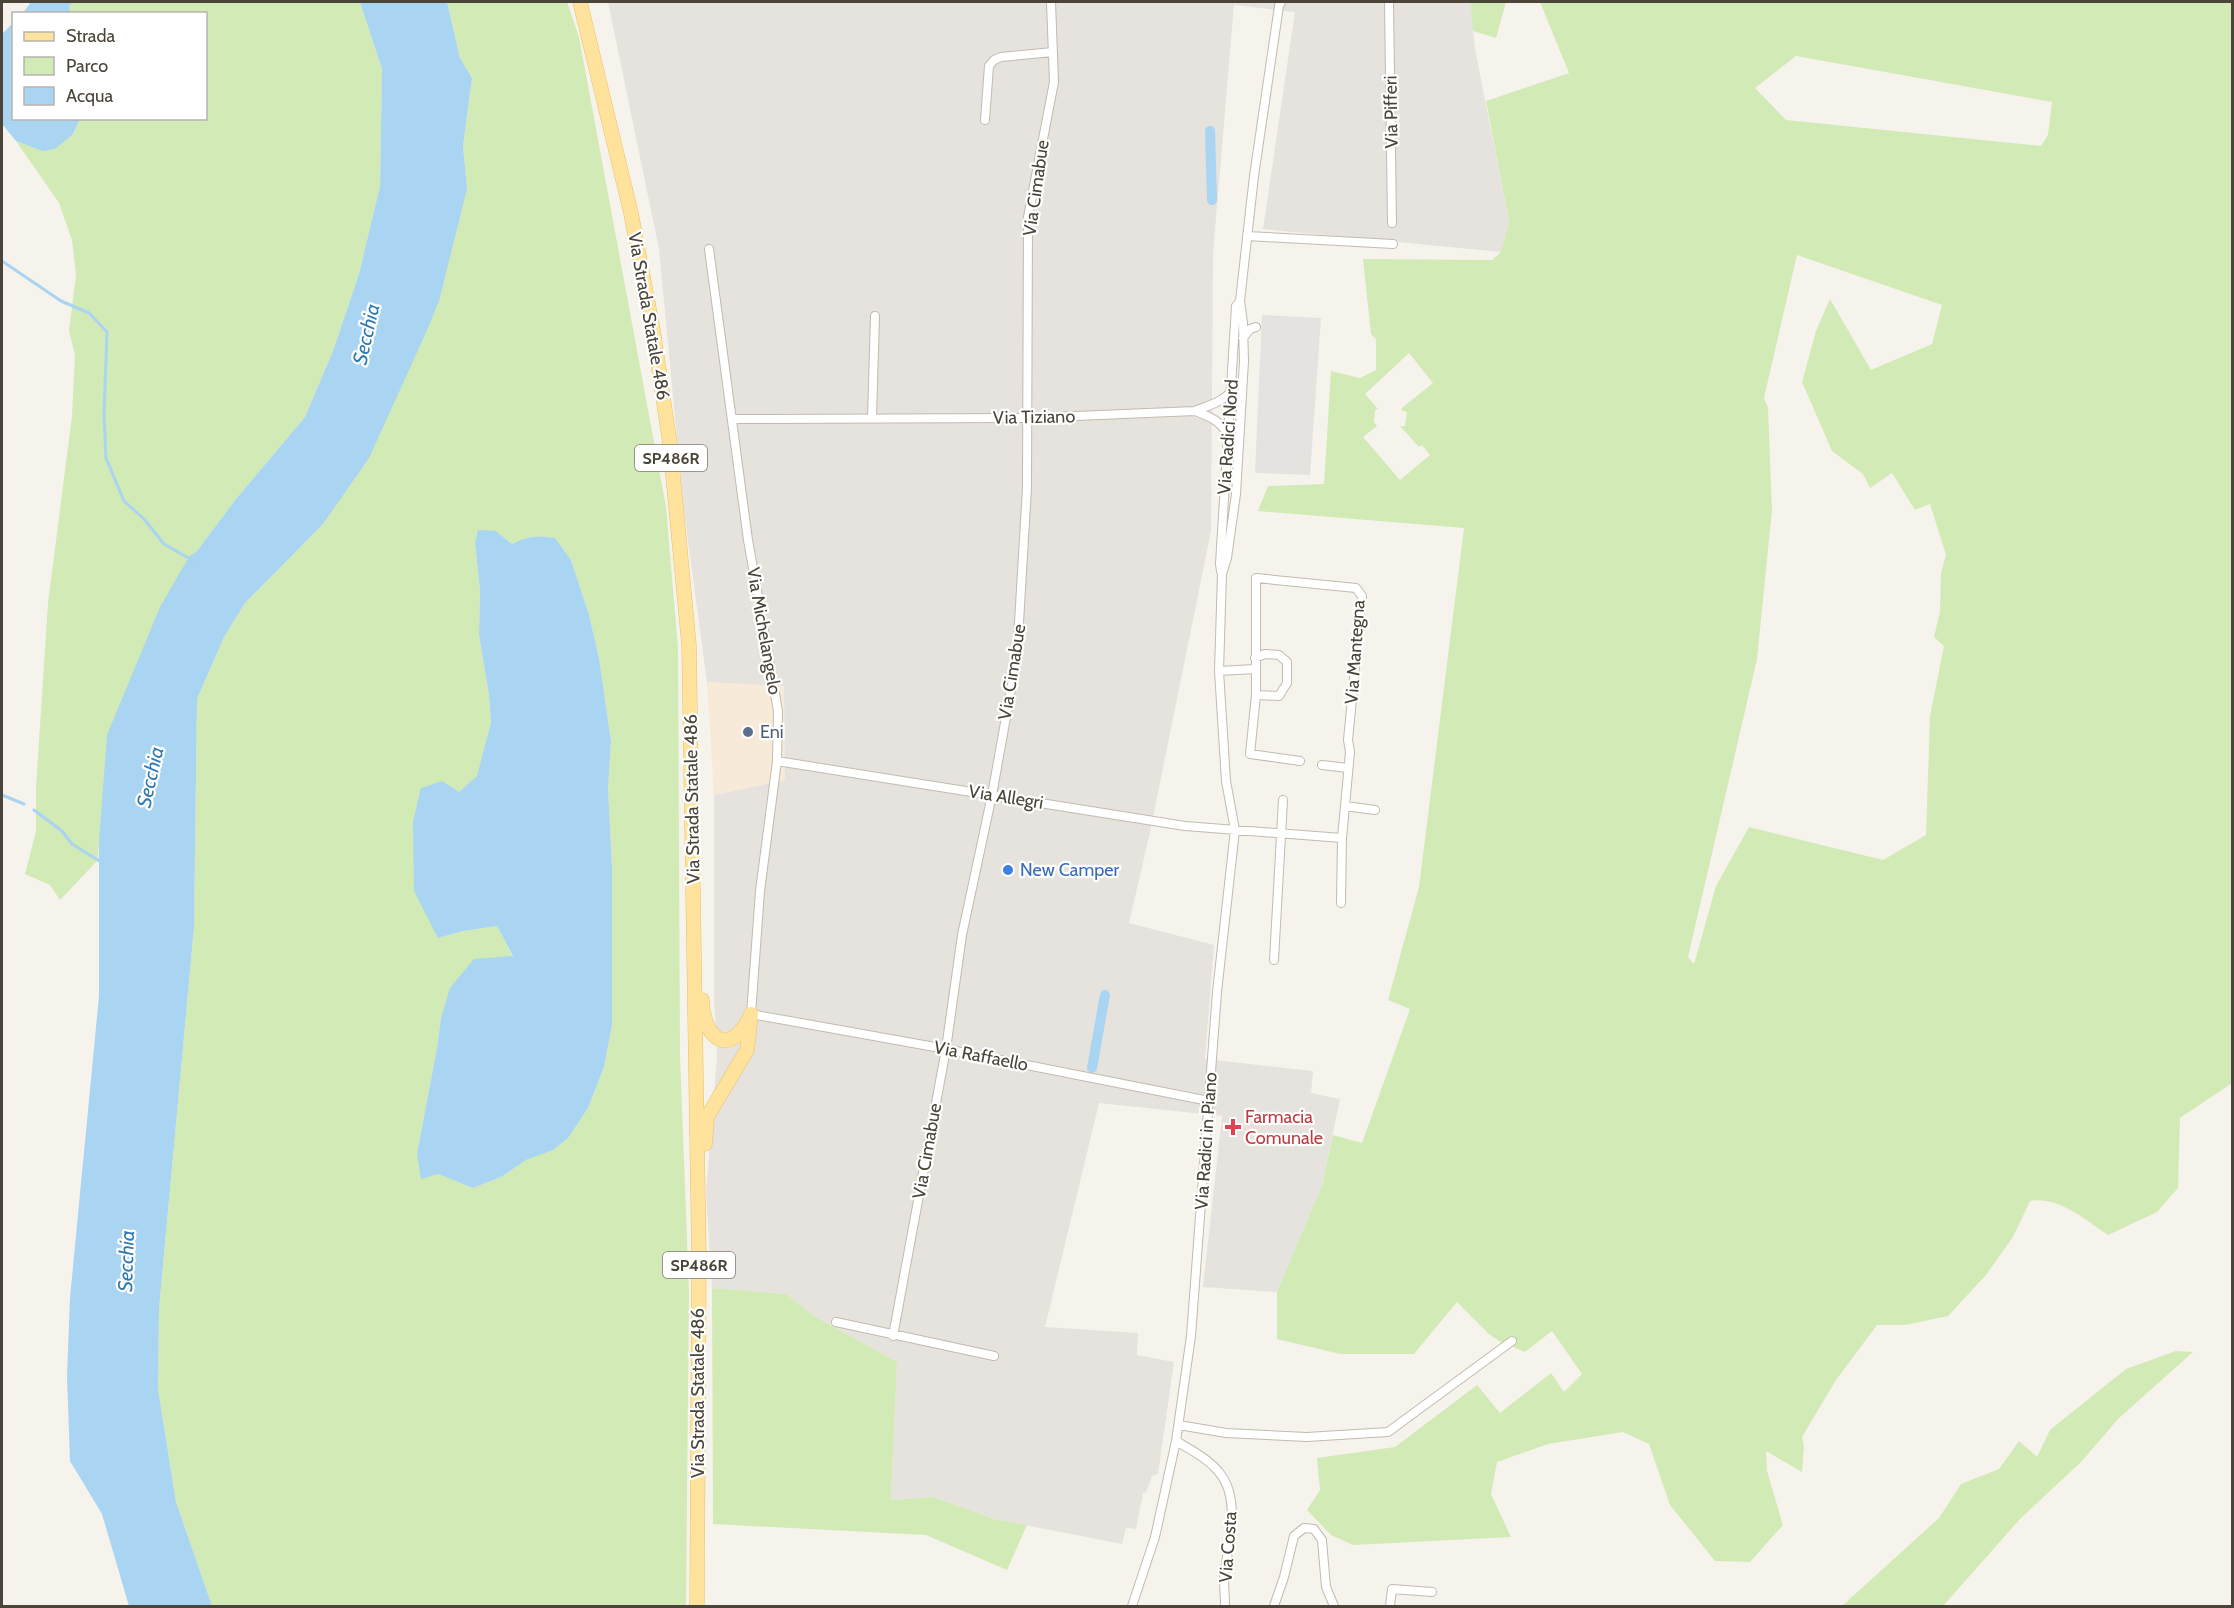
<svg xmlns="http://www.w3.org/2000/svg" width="2234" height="1608" font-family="Cabin,sans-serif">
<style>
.commercial{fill:#f7ead8}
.industrial{fill:#e6e2dd}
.green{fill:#d2eab5;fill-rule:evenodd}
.parking{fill:#e5e3e0}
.water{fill:#a9d4f2}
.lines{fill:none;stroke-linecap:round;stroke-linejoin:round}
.stream{stroke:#a9d4f2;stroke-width:3}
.canal{stroke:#a9d4f2;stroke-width:10}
.minor-casing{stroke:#c2bbae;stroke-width:10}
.primary-casing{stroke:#e6c16a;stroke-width:15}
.minor{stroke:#fff;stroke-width:8}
.primary{stroke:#ffe39c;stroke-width:14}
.service-dot{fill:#5c6f8a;stroke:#fff;stroke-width:2}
.shop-dot{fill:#3f7fe0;stroke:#fff;stroke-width:2}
.health-dot{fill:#e0444e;stroke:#fff;stroke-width:2}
.labels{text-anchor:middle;stroke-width:4.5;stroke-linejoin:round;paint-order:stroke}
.shield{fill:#fff;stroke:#817c74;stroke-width:1.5}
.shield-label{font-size:16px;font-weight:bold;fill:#4b4439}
.street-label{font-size:18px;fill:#4b4439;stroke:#fff}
.service-label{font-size:18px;fill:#4e5e75;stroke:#fff;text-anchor:start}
.shop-label{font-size:18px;fill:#366cbe;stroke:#fff;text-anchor:start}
.health-label{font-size:18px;fill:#be3a42;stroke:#fff;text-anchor:start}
.water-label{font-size:20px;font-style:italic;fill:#2e7ab2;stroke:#fff}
</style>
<rect width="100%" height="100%" fill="#f6f3ec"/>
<path class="commercial" d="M707,682L784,686L785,780L714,795Z"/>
<path class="industrial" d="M608,2H1470L1475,49L1509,222L1501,252L1263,229L1295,12L1234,5L1213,253L1211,531L1150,832L1129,923L1214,945L1205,1059L1313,1071L1311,1093L1340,1099L1322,1185L1277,1292L1203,1287L1222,1116L1099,1103L1045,1327L1138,1333L1137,1355L1174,1362L1158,1474L1152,1476L1146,1492L1143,1493L1136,1529L1126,1528L1122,1544L994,1519L933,1497L891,1500L897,1362L814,1316L786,1294L712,1288L706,1192L717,1056L714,998V795L785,780L784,686L707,682L684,512L659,249Z"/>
<path class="green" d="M73,2H360L382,69L380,186L359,274L333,351L305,417L236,499L197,551L99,841L98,860L60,900L50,885L25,874L36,831V787L48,603L72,416L75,355L69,331L76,275L72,240L59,203L16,141L42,151L73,134L80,119L206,118V14L70,13L69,6Z
M447,2H567L579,37L666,507L678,648L680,1055L689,1292L686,1606H212L176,1502L158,1389L159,1309L194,927L197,699L224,637L245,603L323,524L467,189L463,146L472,78L460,58ZM496,531L512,544C527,536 538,535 555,538L571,560L589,615L599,658L611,741L608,788L612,867V1025L604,1067L588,1108L568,1138L553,1150L526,1160L501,1177L473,1188L438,1174L417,1154L437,1048L441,1018L513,957L497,926L463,931L438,938L459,792L477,777L491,722L489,695L479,635L480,590L475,543Z
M1470,2H1506L1496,38L1473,31Z
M1540,2H2232V1083L2180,1118L2178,1188L2157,1212L2108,1235C2085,1220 2059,1196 2030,1201L2013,1237L1986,1275L1948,1316L1905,1325H1877L1836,1380L1802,1437L1804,1446L1802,1472L1766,1451L1767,1471L1783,1525L1750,1562L1715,1561L1670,1505L1649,1444L1623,1432L1548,1444L1497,1462L1491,1494L1511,1537L1353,1545L1331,1535L1307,1510L1320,1490L1317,1458L1395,1447L1477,1385L1500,1413L1551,1373L1564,1392L1582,1374L1552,1331L1525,1352L1499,1341L1489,1334L1457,1302L1414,1354H1340L1277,1339V1292L1322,1185L1333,1135L1362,1143L1410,1009L1388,1000L1419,887L1464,528L1258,511L1268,486L1324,484L1331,371L1360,378L1376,370V339L1371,334L1363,259L1492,260L1501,252L1509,222L1486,101L1569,73ZM1796,56L2052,102L2048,135L2041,146L1786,120L1755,88ZM1797,255L1942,305L1932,344L1871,370L1830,299L1816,331L1802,382L1832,451L1863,474L1870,488L1892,473L1915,510L1930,504L1946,555L1941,573L1940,611L1934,637L1944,646L1930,716L1926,835L1883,860L1749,827L1716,886L1694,964L1688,957L1757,659L1772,510L1768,408L1764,398ZM1409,353L1433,383L1403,407L1401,410L1407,412L1405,426H1400L1419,447L1422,445L1430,455L1400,480L1363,437L1377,426L1374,422L1375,410L1378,409L1365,394Z
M712,1288L786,1294L814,1316L897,1362L891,1500L933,1497L994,1519L1027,1525L1007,1570L926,1535L713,1524Z
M2176,1351L2193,1352L2118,1419L2082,1461L2020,1519L1943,1606H1842L1939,1518L1961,1484L1999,1469L2019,1441L2037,1457L2050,1430L2126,1369Z"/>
<path class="parking" d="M1262,315L1321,318L1310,475L1255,473Z"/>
<path class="water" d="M31,2H73L69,6L70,13H23Z
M360,2H447L460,58L472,78L463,146L467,189L439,301L428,328L369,458L323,524L245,603L224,637L197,699L194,927L159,1309L158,1389L176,1502L212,1606H129L102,1514L70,1461L67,1377L70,1298L99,996V841L107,735L160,607L189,557L197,551L236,499L305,417L333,351L359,274L380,186L382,69Z
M13,23L14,118L80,119L73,134L55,149L42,151L16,141L2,124V34Z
M478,530L496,531L512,544C527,536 538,535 555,538L571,560L589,615L599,658L611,741L608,788L612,867V1025L604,1067L588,1108L568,1138L553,1150L526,1160L501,1177L473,1188L438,1174L421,1179L417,1154L437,1048L441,1018L450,988L474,959L513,956L497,926L463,931L438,938L414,891L413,822L421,788L442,781L459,792L477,776L491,722L489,695L479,635L480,590L475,543Z"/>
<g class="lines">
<path class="stream" d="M2,261L61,301L89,313L107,332L104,415L106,458L124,501L144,519L164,544L192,560
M2,795L24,804
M34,810L62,831L72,844L101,862"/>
<path class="canal" d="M1210,131L1212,200
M1092,1068L1105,995"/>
<g class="minor-casing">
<path id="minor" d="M1389,2L1392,223
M985,120L989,66L994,60L1001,57L1053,52
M1247,236L1393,244
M709,249L748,540L778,711L777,761L760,891L751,1014L946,1049L1209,1101
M1243,338L1250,329L1256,327
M1195,411C1208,416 1222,421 1227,435
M872,418L875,316
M733,419L1028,418L1195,411C1209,405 1220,403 1231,392
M1221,571L1220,564L1236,306L1240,301
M1255,658L1265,654L1279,655L1287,662V683L1279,696L1256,695
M1219,671L1255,669
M777,761L1185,826L1342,838
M1300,761L1250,754L1256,695V578L1356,588L1362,596L1348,740L1350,752L1342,838L1341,903
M1322,765L1348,768
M1345,806L1375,810
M1274,960L1283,800
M836,1322L994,1356
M893,1336L946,1049L962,935L992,795L1017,656L1027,488L1028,217L1054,82L1051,2
M1179,1425L1226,1433L1307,1437L1388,1432L1512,1341
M1176,1441C1191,1450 1207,1458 1218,1471C1243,1499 1227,1545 1224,1579C1224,1588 1225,1597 1225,1606
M1132,1606L1155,1537L1176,1441L1191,1336L1217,992L1235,830L1226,781L1219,671L1222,574L1227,558L1236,494L1244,361L1243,323L1240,301L1254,176L1279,6L1281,2
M1274,1606L1284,1577L1294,1536L1304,1528L1314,1529L1322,1540L1326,1587L1334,1606
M1390,1606L1392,1589L1432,1592"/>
</g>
<g class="primary-casing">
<path id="primary" d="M580,2L631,213L653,330L670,444L689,645L699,1260L697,1606
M702,1000C703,1035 726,1060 749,1019
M705,1144L707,1117L747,1050L751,1014"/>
</g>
<use href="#minor" class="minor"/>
<use href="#primary" class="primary"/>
</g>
<circle class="service-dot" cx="748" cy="732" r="6"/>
<circle class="shop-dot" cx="1008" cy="870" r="6"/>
<path class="health-dot" d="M1230 1118h6v6h6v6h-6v6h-6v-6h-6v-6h6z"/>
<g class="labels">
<g class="shield">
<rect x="635" y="445" width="72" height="26" rx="4.5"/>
<rect x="663" y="1252" width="72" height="26" rx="4.5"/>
</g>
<g class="shield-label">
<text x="671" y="464">SP486R</text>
<text x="699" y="1271">SP486R</text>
</g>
<g class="street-label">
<text transform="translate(1391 112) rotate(-91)" y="6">Via Pifferi</text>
<text transform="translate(1036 188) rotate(-82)" y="6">Via Cimabue</text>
<text transform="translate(649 316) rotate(80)" y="6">Via Strada Statale 486</text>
<text transform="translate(1034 417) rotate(-1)" y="6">Via Tiziano</text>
<text transform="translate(1228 437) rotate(-86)" y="6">Via Radici Nord</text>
<text transform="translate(764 631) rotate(80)" y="6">Via Michelangelo</text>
<text transform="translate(1355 652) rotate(-86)" y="6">Via Mantegna</text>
<text transform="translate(1012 672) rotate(-81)" y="6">Via Cimabue</text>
<text transform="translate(1006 797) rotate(9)" y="6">Via Allegri</text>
<text transform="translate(692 799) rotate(-91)" y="6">Via Strada Statale 486</text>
<text transform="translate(981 1056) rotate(11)" y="6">Via Raffaello</text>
<text transform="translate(1206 1141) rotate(-86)" y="6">Via Radici in Piano</text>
<text transform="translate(927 1151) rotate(-80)" y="6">Via Cimabue</text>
<text transform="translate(698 1393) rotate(-90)" y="6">Via Strada Statale 486</text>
<text transform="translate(1228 1547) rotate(-86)" y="6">Via Costa</text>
</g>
<g class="service-label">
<text x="760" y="738">Eni</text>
</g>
<g class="shop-label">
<text x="1020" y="876">New Camper</text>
</g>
<g class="health-label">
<text x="1245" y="1123">Farmacia<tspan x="1245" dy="21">Comunale</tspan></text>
</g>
<g class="water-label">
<text transform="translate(366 334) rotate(-77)" y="7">Secchia</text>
<text transform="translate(150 777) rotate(-77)" y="7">Secchia</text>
<text transform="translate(126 1261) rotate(-88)" y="7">Secchia</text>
</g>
</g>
<rect width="2234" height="1608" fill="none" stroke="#4b4439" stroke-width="6"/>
<rect x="12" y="12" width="195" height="108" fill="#ffffff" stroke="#b7b4b0" stroke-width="1.5"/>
<rect x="24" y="32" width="30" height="9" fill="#ffe39c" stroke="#b7b4b0" stroke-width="1.5"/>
<text x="66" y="42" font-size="18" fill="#4b4439">Strada</text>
<rect x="24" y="57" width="30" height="18" fill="#d2eab5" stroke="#b7b4b0" stroke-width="1.5"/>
<text x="66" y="72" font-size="18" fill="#4b4439">Parco</text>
<rect x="24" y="87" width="30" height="18" fill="#a9d4f2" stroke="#b7b4b0" stroke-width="1.5"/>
<text x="66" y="102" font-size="18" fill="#4b4439">Acqua</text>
</svg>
